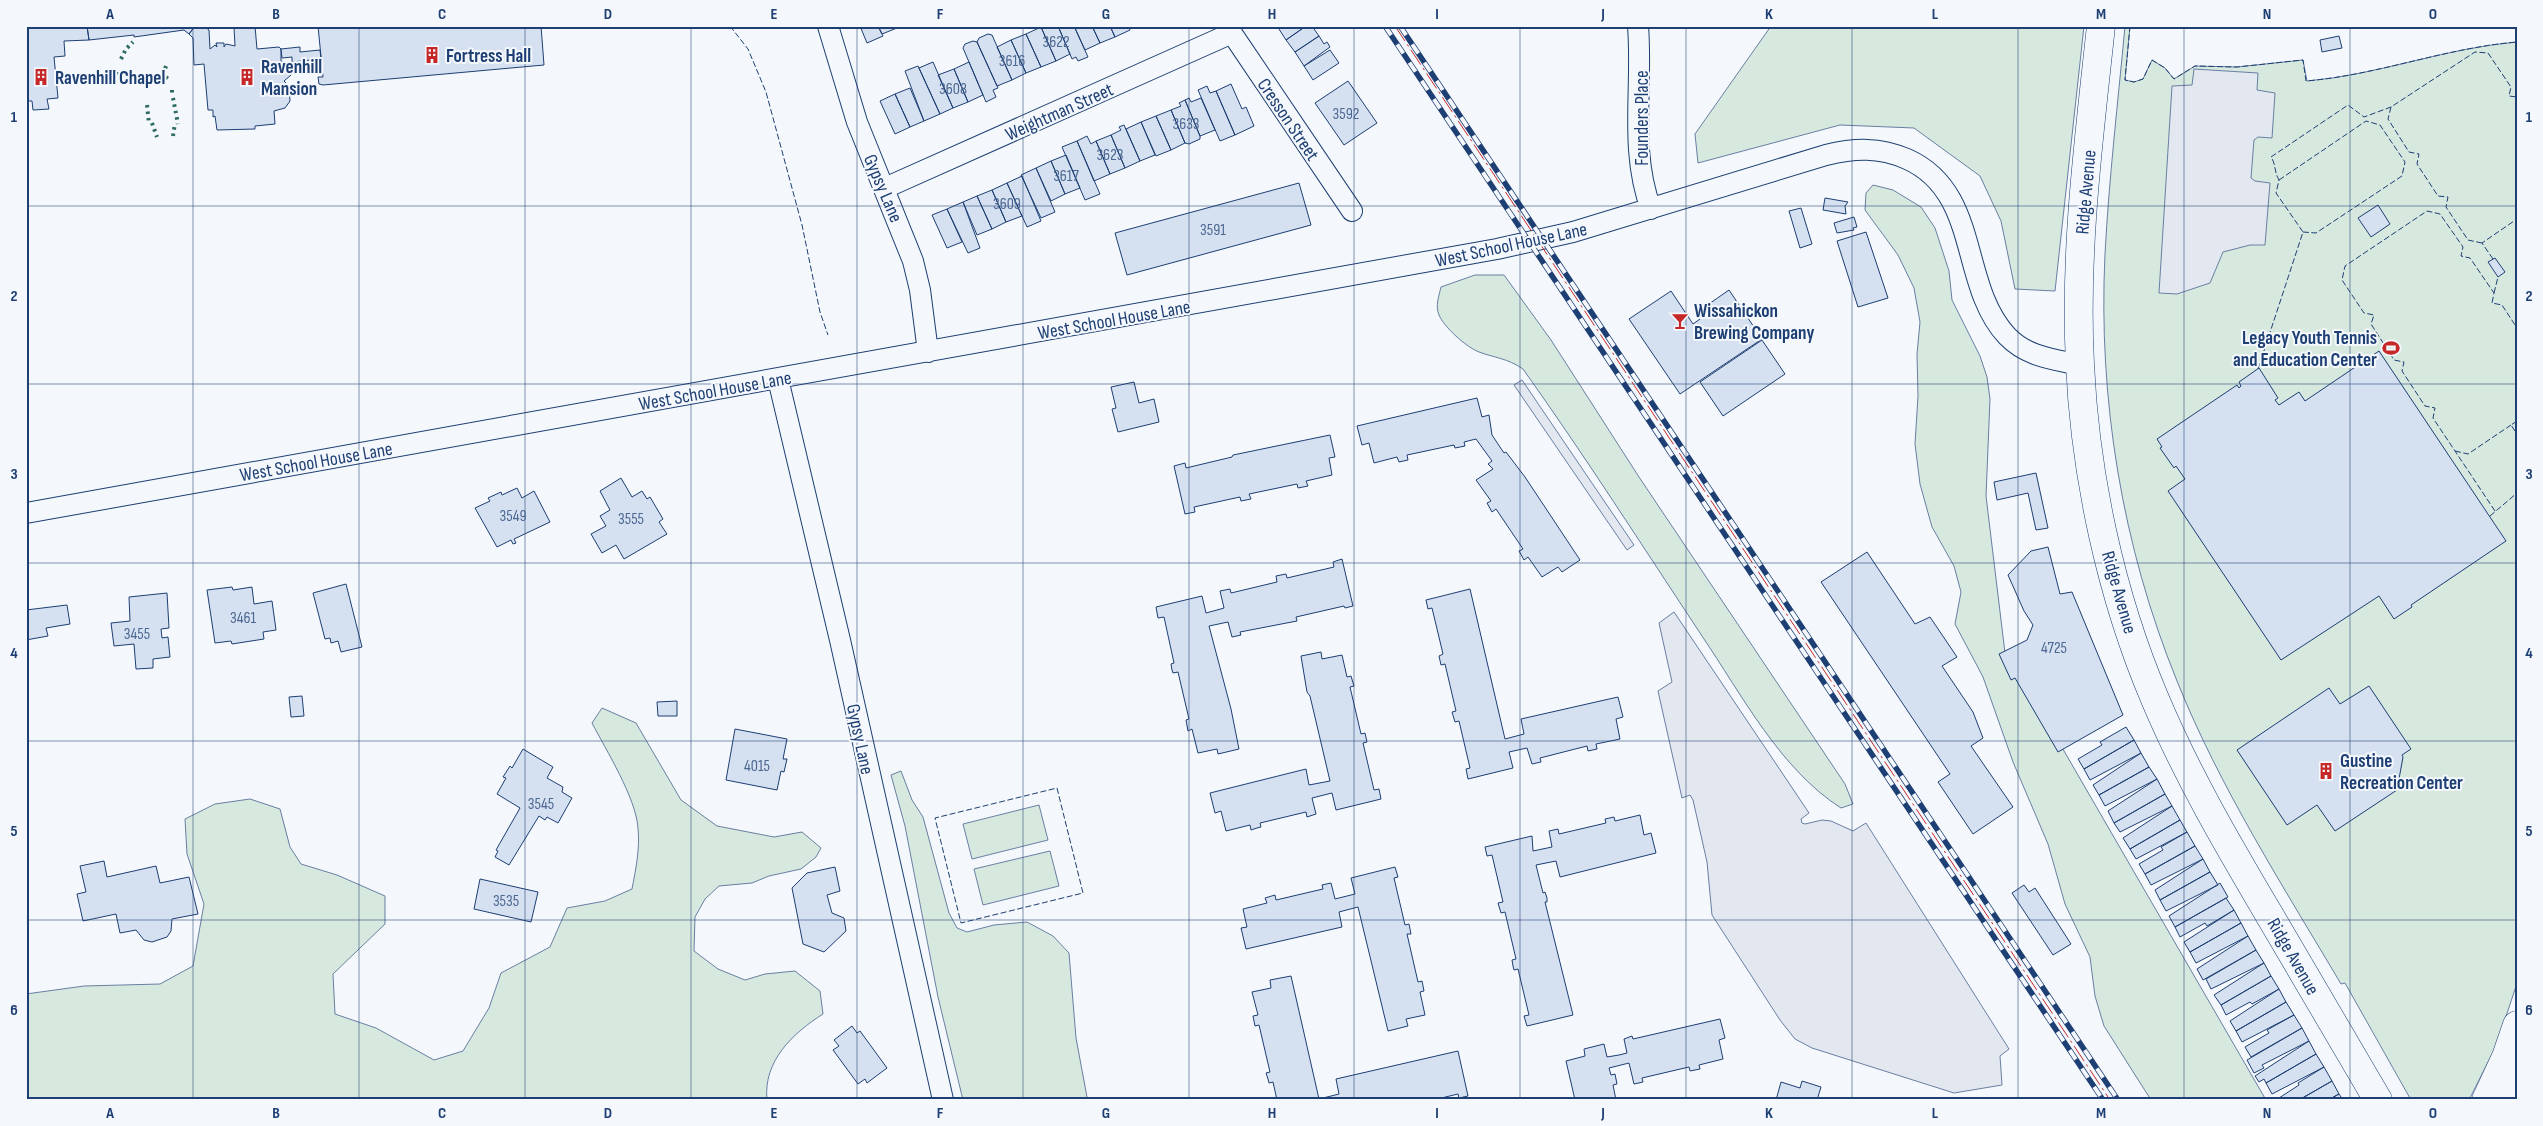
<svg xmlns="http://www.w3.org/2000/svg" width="2543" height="1126" font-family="'Sofia Sans Condensed',sans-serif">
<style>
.green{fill:#d7e8df;stroke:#687fa3}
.parking{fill:#e3e8f0;stroke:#687fa3}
.building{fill:#d5e0f0;stroke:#1d3f73}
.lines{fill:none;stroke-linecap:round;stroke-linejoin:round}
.street-casing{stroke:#1d3f73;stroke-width:22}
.secondary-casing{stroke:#1d3f73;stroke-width:29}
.primary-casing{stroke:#1d3f73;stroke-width:29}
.street{stroke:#f4f7fb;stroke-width:20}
.secondary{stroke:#f4f7fb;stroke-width:28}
.primary{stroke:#f4f7fb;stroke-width:28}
.rail-casing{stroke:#1d3f73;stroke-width:5.5}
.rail{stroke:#f4f7fb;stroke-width:4;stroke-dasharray:11;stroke-linecap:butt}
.hedge{stroke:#2c6c60;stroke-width:4;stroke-dasharray:2.5 4;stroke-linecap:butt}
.fence{stroke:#1d3f73;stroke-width:1;stroke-dasharray:6 2.5;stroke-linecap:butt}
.power{stroke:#c62828;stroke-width:1;stroke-dasharray:18 4 2.5 4;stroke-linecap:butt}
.grid{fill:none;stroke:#1d3f73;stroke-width:1;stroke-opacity:0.55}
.labels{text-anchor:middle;stroke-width:4;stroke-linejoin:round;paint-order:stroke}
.number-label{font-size:16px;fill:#4b6792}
.poi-label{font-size:19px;font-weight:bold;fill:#1d3f73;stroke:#f4f7fb;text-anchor:start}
.street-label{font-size:19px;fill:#1d3f73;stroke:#f4f7fb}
.neatline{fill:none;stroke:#1d3f73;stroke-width:2}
.grid-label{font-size:16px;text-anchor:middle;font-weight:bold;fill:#1d3f73}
</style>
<rect width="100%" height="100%" fill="#f4f7fb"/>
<path class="green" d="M1771,26H2084L2055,291L2015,289L2001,221L1980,176L1914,128L1840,125L1698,163L1695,134Z
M2125,26H2130L2125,80L2134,82L2143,79L2152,60L2165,68L2174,79L2195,66L2237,67L2303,60L2307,81C2378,75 2445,48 2517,42V983L2497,1044L2469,1100H2411L2345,983L2341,984C2283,886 2220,788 2177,681C2122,546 2098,399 2105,254C2109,178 2118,102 2125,26Z
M1873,185L1893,190L1921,207L1935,228L1949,271L1952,300L1980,356L1987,377L1990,399L1986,496L2005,653L2060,744L2266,1100H2151L2104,1026L2095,996L2090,957L2065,904L2048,844L2013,762L1983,677L1955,624L1961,592L1954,566L1932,527L1920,484L1915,444L1918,396L1917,354L1920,322L1914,288L1898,255L1865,210L1866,193Z
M1475,275H1504L1551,340L1639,477L1845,784L1853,804L1841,808C1780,769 1742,695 1702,636C1643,547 1585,456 1523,369C1507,358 1495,358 1479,352C1466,347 1444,327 1439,315C1435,306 1439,296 1441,287Z
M602,708L636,723L681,800L717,826L774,837L802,832L821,848L816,857L801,869L769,876L752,883L719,886L705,899L695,917L694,951L718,969L745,980L765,974L795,971L820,991L823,1014C793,1033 763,1061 767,1100H26V994L84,986L160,984L193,966L204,904L187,854L185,819L215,804L250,799L280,809L290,847L301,864L337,875L385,896V924L333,974L335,1014L376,1028L434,1060L463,1051L489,1008L501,973L550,947L567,908L605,901L632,889C636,868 640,849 638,828C636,798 606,750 592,723Z
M901,771L912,800L923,817L949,913L957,928L967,932L994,925L1027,922L1053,936L1069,953L1076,1038L1087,1097L1090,1100H963L938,997L905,826L891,775Z
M1039,805L1048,840L972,859L963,824Z
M1050,851L1059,886L983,905L974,869Z"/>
<path class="parking" d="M2194,69L2258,73L2257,90L2275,93L2272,138L2258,137L2254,140L2251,178L2255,181L2270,183L2265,245H2250L2223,252L2210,283L2177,294L2159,293L2172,86L2192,85Z
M1522,380L1634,545L1627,550L1514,385Z
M1674,612L1809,813L1801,819L1802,823L1805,824L1822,820L1831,821L1853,831L1866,823L2009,1049L2000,1056L2002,1085L1954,1093L1812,1048L1795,1039L1780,1020L1712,915L1707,862L1693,800L1690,795L1682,798L1658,691L1672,682L1659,623Z"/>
<path class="building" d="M26,26H87L89,40L64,41L65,56L54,57L58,98L47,99L49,109L33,110L32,101H26Z
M87,26H195L189,34L184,30L134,37V35L89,40Z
M195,26H204L209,30L210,49L215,45L217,47L216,43H224V47L226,44L235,46L234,27L255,26L257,49L279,47L281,49V61L288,64L290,69L291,75L284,81L289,86L290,101L285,108L274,111L275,124L255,126V129L217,130L215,116L213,117V110H208L204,64L194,65L193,38L189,34Z
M318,26H541L544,65L323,85L319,84L318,77H323Z
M860,26H878L883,36L867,43Z
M878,26H896L897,28L882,34Z
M1058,26L1070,54L1056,61L1041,27Z
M1058,26H1074L1088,57L1078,61L1076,57L1072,59Z
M1074,26H1092L1100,43L1085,50Z
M1092,26H1110L1115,37L1100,43Z
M1110,26H1129L1130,30L1115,37Z
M1277,26H1306L1286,40Z
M1306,26H1312L1319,36L1295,52L1286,40Z
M1041,27L1056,61L1041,67L1026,34Z
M988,34L992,35L1012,80L997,86L977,42L979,38Z
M1026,34L1041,67L1026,73L1011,40Z
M1319,36L1324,44L1327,42L1330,47L1304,66L1295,52Z
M2339,36L2342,48L2322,52L2320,40Z
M1011,40L1026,73L1012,80L997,47Z
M973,41L977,42L998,88L993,90L996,97L986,102L963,48L965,44Z
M300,47V52L320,50L321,59L292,62V57L282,58L281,49Z
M1330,50L1339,63L1313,80L1304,66Z
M933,62L953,108L940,114L919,68Z
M969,62L983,95L968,102L954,69Z
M918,66L940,114L924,121L905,71Z
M954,69L968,102L953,108L938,75Z
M1348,81L1377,123L1344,145L1315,103Z
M1231,84L1242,109L1246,107L1254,126L1235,135L1216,91Z
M1207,86L1210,93L1216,91L1235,135L1220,141L1198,90Z
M910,88L924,121L910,127L895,94Z
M895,94L910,127L895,134L880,101Z
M1189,98L1191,102L1201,98L1215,130L1200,136L1185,100Z
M1185,100L1200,136V139L1189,144L1185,143L1171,110L1181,106L1179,103Z
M1171,110L1185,143L1171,150L1156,116Z
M1156,116L1171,150L1156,156L1141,122Z
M1141,122L1155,155L1140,161L1126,129Z
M1124,125L1140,161L1125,168L1111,135L1121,130L1119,127Z
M1111,135L1125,168L1110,174L1096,141Z
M1087,136L1091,144L1096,141L1110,174L1094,181L1077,141Z
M1077,141L1100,194L1085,200L1062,147Z
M1066,155L1080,188L1065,194L1051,161Z
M1051,161L1065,194L1051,201L1036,168Z
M1036,168L1055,212L1041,218L1021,175Z
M1022,176L1041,221L1027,227L1007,183Z
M1007,183L1022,216L1006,222L992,190Z
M1299,183L1311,225L1127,275L1115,233Z
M992,190L1006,222L992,229L977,196Z
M977,196L992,229L977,235L963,202Z
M1825,198L1848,202L1845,206L1846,214L1823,210Z
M963,202L980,248L968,253L947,209Z
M2378,205L2390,224L2371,237L2358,218Z
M1801,208L1812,244L1800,248L1789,211Z
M947,209L962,242L947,248L932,215Z
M1854,217L1857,227L1853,228L1854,230L1837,233L1834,223Z
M1866,232L1888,298L1858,307L1837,241Z
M2495,258L2505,272L2498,277L2488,262Z
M1729,290L1762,339L1680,394L1629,319L1671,291L1693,324L1700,319L1696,313Z
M1762,340L1785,374L1723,416L1700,382Z
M2379,351L2506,541L2411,605L2412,607L2394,619L2379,596L2281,660L2168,491L2185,479L2176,466L2174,468L2160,448L2162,447L2157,439L2237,385L2239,388L2241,386L2239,382L2259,368L2278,398L2275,400L2279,405L2299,392L2305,401Z
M1134,382L1139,403L1154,399L1159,422L1118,432L1112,409L1116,408L1111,387Z
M1477,398L1482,417L1489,415L1492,435L1504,453L1506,452L1525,477L1580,560L1562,572L1558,567L1542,577L1528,557L1524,560L1519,551L1523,549L1496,509L1492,512L1487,503L1491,501L1476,480L1493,469L1488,464L1492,461L1476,439L1464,442L1465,446L1455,448L1454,445L1407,455L1408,460L1399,462L1397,457L1374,463L1369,443L1362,445L1357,426Z
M1330,435L1335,457L1329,458L1332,475L1306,481L1308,486L1298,488L1297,484L1249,494L1251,499L1241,501L1240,497L1194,507L1195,512L1185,514L1174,466L1185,463L1186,468L1232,457L1233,455Z
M2036,473L2048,528L2036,530L2028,493L1997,500L1994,482Z
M621,478L632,497L642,491L647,499L650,497L663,519L659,522L667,534L624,559L616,545L602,553L591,534L606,526L600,516L610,510L600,491Z
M517,488L522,498L534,491L550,522L514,539L516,543L513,544L511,540L497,547L475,508L490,501L488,498L501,492L502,495Z
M2048,547L2060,594L2072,592L2123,715L2058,752L2015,678L2011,680L1999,654L2027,640L2033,625L2024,611L2008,575L2031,551Z
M1867,552L1915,624L1930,617L1957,657L1942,666L1973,712L1983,738L1971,746L2013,807L1973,834L1938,782L1950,774L1821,582Z
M1342,559L1353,606L1345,608L1344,606L1296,617L1297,621L1240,632L1241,635L1232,637L1228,622L1209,626L1231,709L1239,749L1218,754L1217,749L1198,753L1192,729L1188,731L1186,720L1189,719L1178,672L1173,673L1172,670L1171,664L1174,663L1164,617L1158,618L1156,607L1202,596L1206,613L1217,610L1224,608L1220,591L1230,589L1231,593L1277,582L1276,576L1286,574L1287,578L1334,567L1333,562Z
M346,584L362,647L341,652L338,641L331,643L330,638L325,639L313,593Z
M232,587L233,590L252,587L254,604L272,601L276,630L263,632L264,639L232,644L231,641L215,643L207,590Z
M1470,589L1505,739L1524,734L1521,719L1618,697L1623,717L1616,719L1620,739L1596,744L1597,749L1588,751L1587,746L1540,758L1541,762L1532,764L1527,748L1509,752L1513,768L1468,779L1466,769L1470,768L1459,721L1455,722L1452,712L1456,711L1445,664L1441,665L1439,656L1443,654L1432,608L1428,609L1426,600Z
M167,593L169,628L161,629L162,638L168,637L170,657L153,659V668L136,669L134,644L114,646L111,623L130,621L129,597Z
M67,605L70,624L46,628L48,636L26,640V610Z
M1321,652L1322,659L1342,655L1347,677L1351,676L1354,686L1350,687L1361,734L1365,733L1367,742L1363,743L1374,790L1379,789L1381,799L1336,810L1332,793L1312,798L1316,814L1307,817L1306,812L1260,823L1261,827L1257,828L1251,830L1250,825L1226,831L1221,811L1215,813L1210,793L1306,769L1309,785L1330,781L1310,696L1307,692L1301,656Z
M2369,686L2411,749L2402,755L2403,757L2397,790L2335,831L2317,805L2287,825L2237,750L2329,688L2340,704Z
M302,696L304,716L291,717L289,697Z
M677,701V716H658L657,702Z
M2126,727L2134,740L2084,769L2078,759L2102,745L2100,742Z
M735,729L787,739L783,759H787L784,772L781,771L777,790L726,780Z
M2134,740L2141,753L2090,780L2084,769Z
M523,749L553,767L547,778L563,787L562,792L572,798L558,823L547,817L545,820L539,816L509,865L495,857L498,851L496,850L520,808L497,794L506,778L503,777L510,766L512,768Z
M2141,753L2149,767L2099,795L2093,785Z
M2149,767L2157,779L2105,806L2099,795Z
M2157,779L2165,794L2114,823L2108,811Z
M2165,794L2172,806L2120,832L2114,823Z
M2172,806L2180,820L2130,849L2123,838Z
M1640,815L1644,835L1651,833L1656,853L1560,877L1556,861L1536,865L1543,893L1545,892L1547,898V902H1545L1573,1015L1527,1026L1524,1016L1529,1015L1518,969L1514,970L1513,966L1512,960L1516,959L1505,912L1501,913L1498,903L1503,902L1492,855L1487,856L1485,847L1532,836L1533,851L1552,847L1549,831L1558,829L1559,834L1606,823L1605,819L1614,817L1615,821Z
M2180,820L2187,832L2136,859L2130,849Z
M2187,832L2195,846L2145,874L2139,864L2163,850L2161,847Z
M2195,846L2203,859L2151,885L2145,874Z
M2203,859L2210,872L2160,900L2155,890Z
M104,861L107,877L156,866L160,883L189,877L198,914L172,919L171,931L167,937L152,942L144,940L136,930L120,933L116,914L83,921L77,894L86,892L80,866Z
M835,867L840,891L827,895L832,913L844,918L846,931L824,952L803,944L792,888L807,873Z
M1395,867L1398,877L1394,878L1405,925L1409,924L1411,934H1407L1418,982L1422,981L1424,991L1420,992L1425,1015L1406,1019L1408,1026L1388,1031L1358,907L1339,912L1342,927L1246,949L1241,928L1247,927L1243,909L1267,903L1265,898L1275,895L1276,900L1323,889L1322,885L1331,883L1335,899L1355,894L1351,878Z
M2210,872L2218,885L2166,911L2160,900Z
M480,879L538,892L531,922L474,909Z
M2220,883L2228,897L2175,927L2169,916Z
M2024,885L2029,892L2035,888L2071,944L2053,955L2012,893Z
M2226,898L2234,910L2207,926L2205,923L2180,937L2175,927Z
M2234,910L2241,923L2190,952L2184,942Z
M2241,923L2248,936L2196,963L2190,952Z
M2248,936L2256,950L2203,980L2197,969Z
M2256,950L2264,963L2211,989L2206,979Z
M2264,963L2271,976L2221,1005L2214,995Z
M1291,976L1319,1099L1339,1094L1336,1079L1458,1051L1468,1096L1459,1098L1458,1094L1433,1100H1277L1273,1082L1269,1083L1268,1079L1266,1073L1270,1072L1259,1025L1255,1026L1253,1016L1258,1015L1252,992L1271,988L1270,980Z
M2271,976L2279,989L2252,1004L2250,1002L2226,1015L2221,1005Z
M2279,989L2286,1002L2236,1031L2230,1021Z
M2286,1002L2294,1015L2242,1042L2236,1031Z
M2294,1015L2302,1028L2251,1057L2245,1047L2269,1033L2267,1030Z
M1720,1019L1725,1038L1719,1040L1723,1059L1699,1065L1700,1069L1690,1071L1689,1067L1642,1078L1643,1082L1634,1084L1629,1063L1609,1068L1611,1075L1615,1074L1617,1084L1613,1085L1616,1100H1575L1566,1061L1585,1056L1584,1049L1604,1044L1607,1057L1619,1055L1627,1053L1624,1039L1632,1036L1633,1039Z
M852,1026L857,1033L860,1031L887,1068L867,1083L865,1079L858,1084L833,1050L839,1046L834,1040Z
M2302,1028L2309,1041L2262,1065L2264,1068L2254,1073L2247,1060Z
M2309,1041L2316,1054L2266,1083L2264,1079L2259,1082L2255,1076Z
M2316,1054L2324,1067L2272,1094L2266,1083Z
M2324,1067L2332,1081L2299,1100H2276L2299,1085L2298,1083Z
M1802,1081L1821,1087L1817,1100H1776L1781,1082L1800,1088Z
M2332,1081L2339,1094L2328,1100H2299Z
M2339,1094L2343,1100H2328Z"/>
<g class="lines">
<g class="street-casing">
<path id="street" d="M828,26L857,122L913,261L920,290L928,352
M1227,26L1352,211
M1638,26C1643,88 1629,150 1651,209
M885,188L1232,33
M778,379L840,640L943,1100
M26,513L1497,249L1573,232L1826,155C1855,148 1879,147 1907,159C1981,192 1959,285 2007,336C2027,357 2053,359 2080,365"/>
</g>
<g class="secondary-casing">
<path id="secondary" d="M2101,26C2089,138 2074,251 2080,364C2085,475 2111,596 2155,699C2187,775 2228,845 2270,916C2306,978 2342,1039 2378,1100"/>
</g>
<g class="primary-casing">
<path id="primary" d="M2486,1100L2506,1057L2517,1025
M2507,1100L2517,1085"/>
</g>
<use href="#street" class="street"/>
<use href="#secondary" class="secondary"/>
<use href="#primary" class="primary"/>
<g class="rail-casing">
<path id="rail" d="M1385,26L2103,1100
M1400,26L2118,1100"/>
</g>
<use href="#rail" class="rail"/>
<path class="hedge" d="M121,59L126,49L133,42
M166,66L163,75L171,81
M117,72V78
M172,90V93
M173,98L178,124
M147,105L149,124
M152,123L157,137
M173,136L175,123"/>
<path class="fence" d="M730,26L748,49L766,92L802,225L820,312L828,335
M2130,26L2125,80L2134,82L2143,79L2152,60L2165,68L2174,79L2195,66L2237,67L2303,60L2306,81C2378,75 2445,48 2517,42
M2391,107L2388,119L2409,152L2419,154L2417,164L2438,196L2448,197L2446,207L2468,240L2482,243
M2279,180L2366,121L2380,125L2405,162L2402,176L2316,233L2303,232
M2493,259L2482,243L2517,219
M2494,293L2498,277
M2258,369L2303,232L2276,193L2279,180C2274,172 2276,164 2271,157L2348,105L2364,117L2391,107L2475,52L2488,53L2511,87L2509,96L2517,97
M2517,421L2511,425L2517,434
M2455,451L2468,454L2511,425
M2495,511L2433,418L2435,408L2425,406L2402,371L2404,362L2394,360L2371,324L2374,315L2364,313L2342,280L2345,266L2427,211L2440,214L2463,247L2461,256L2470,258L2494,293L2492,303L2502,305L2517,328
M2490,516L2517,493
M1057,788L1083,893L961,923L935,818Z"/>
<path class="power" d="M1395,26L2110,1100"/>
</g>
<path class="grid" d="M193,26V1100M359,26V1100M525,26V1100M691,26V1100M857,26V1100M1023,26V1100M1189,26V1100M1354,26V1100M1520,26V1100M1686,26V1100M1852,26V1100M2018,26V1100M2184,26V1100M2350,26V1100M26,206H2517M26,384H2517M26,563H2517M26,741H2517M26,920H2517"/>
<defs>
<g id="building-bare" transform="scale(1.35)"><path d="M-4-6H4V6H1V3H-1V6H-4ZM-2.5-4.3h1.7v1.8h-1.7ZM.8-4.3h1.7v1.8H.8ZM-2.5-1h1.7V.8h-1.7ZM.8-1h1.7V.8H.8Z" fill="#c62828" stroke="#f4f7fb" stroke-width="2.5" paint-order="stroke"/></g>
<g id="bar-bare" transform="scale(1.35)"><path d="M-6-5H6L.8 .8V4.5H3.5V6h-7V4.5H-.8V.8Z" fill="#c62828" stroke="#f4f7fb" stroke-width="2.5" paint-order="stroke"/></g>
<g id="stadium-bare" transform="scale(1.35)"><path d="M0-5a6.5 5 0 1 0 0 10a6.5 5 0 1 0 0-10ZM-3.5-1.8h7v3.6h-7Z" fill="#c62828" stroke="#f4f7fb" stroke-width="2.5" paint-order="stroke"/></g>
</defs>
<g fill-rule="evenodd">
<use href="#building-bare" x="432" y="55"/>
<use href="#building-bare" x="41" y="77"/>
<use href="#building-bare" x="247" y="77"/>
<use href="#bar-bare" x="1680" y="321"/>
<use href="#stadium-bare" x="2391" y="348"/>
<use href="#building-bare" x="2326" y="771"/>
</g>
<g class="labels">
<g class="number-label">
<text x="1056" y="47">3622</text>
<text x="1012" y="66">3616</text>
<text x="953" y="94">3608</text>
<text x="1346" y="119">3592</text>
<text x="1186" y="129">3633</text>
<text x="1110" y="160">3623</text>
<text x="1066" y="181">3617</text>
<text x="1007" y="209">3609</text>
<text x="1213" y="235">3591</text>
<text x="513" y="521">3549</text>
<text x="631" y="524">3555</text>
<text x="243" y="623">3461</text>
<text x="137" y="639">3455</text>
<text x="2054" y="653">4725</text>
<text x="757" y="771">4015</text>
<text x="541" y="809">3545</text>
<text x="506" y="906">3535</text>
</g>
<g class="poi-label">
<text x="446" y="62">Fortress Hall</text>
<text x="261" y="73">Ravenhill<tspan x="261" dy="22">Mansion</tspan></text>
<text x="55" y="84">Ravenhill Chapel</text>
<text x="1694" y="317">Wissahickon<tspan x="1694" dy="22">Brewing Company</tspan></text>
<text x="2377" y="344" text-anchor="end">Legacy Youth Tennis<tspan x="2377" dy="22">and Education Center</tspan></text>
<text x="2340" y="767">Gustine<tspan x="2340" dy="22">Recreation Center</tspan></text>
</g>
<g class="street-label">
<text transform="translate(1059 111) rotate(-24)" y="7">Weightman Street</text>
<text transform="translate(1641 118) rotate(-90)" y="7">Founders Place</text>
<text transform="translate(1289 119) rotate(56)" y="7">Cresson Street</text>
<text transform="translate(884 188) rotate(67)" y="7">Gypsy Lane</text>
<text transform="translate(2085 192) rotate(-85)" y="7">Ridge Avenue</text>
<text transform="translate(1511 244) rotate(-12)" y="7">West School House Lane</text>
<text transform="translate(1114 319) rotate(-10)" y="7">West School House Lane</text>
<text transform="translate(715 390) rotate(-10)" y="7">West School House Lane</text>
<text transform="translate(316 461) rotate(-10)" y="7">West School House Lane</text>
<text transform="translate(2120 592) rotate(74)" y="7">Ridge Avenue</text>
<text transform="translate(861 739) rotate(78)" y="7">Gypsy Lane</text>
<text transform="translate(2294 956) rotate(60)" y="7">Ridge Avenue</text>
</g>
</g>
<rect width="2543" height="1126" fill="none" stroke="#f4f7fb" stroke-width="55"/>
<rect x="28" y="28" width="2488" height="1070" class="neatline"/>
<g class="grid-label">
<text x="110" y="19">A</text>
<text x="276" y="19">B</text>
<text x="442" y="19">C</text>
<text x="608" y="19">D</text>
<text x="774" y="19">E</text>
<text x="940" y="19">F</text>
<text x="1106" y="19">G</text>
<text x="1272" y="19">H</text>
<text x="1437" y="19">I</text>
<text x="1603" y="19">J</text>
<text x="1769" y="19">K</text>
<text x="1935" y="19">L</text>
<text x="2101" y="19">M</text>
<text x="2267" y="19">N</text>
<text x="2433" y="19">O</text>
<text x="14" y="122">1</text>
<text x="2529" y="122">1</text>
<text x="14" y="301">2</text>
<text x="2529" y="301">2</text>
<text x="14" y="479">3</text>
<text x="2529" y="479">3</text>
<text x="14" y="658">4</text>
<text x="2529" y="658">4</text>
<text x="14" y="836">5</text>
<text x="2529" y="836">5</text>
<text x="14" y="1015">6</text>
<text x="2529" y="1015">6</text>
<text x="110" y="1118">A</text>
<text x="276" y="1118">B</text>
<text x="442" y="1118">C</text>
<text x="608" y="1118">D</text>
<text x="774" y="1118">E</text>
<text x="940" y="1118">F</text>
<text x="1106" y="1118">G</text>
<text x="1272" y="1118">H</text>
<text x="1437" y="1118">I</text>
<text x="1603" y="1118">J</text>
<text x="1769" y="1118">K</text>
<text x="1935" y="1118">L</text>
<text x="2101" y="1118">M</text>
<text x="2267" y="1118">N</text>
<text x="2433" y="1118">O</text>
</g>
</svg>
